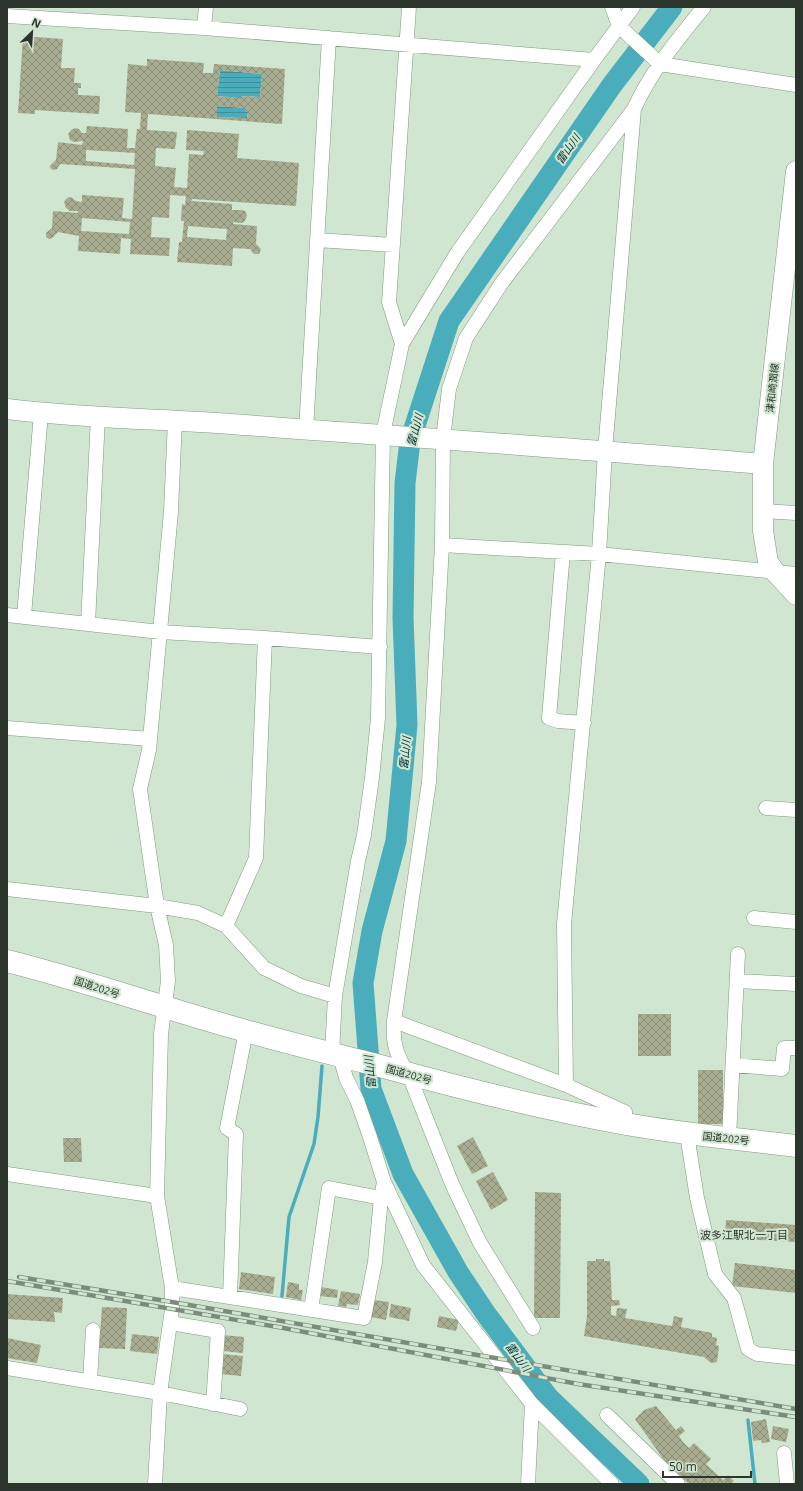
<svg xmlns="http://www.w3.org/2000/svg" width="803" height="1491" font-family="'Open Sans','Noto Sans JP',sans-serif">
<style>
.water{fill:url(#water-rules)}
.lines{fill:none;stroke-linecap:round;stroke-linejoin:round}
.stream{stroke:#49adbb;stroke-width:3.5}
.river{stroke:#49adbb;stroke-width:21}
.building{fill:url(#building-cross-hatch);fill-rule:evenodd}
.street-casing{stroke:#829782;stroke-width:15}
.secondary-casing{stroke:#829782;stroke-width:21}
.highway-casing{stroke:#829782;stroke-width:23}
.street{stroke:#fff;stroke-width:14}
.secondary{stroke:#fff;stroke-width:20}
.highway{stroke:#fff;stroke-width:22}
.rail-casing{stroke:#7c8c7c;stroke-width:4.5}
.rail{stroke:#d0e6d0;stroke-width:3;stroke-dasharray:9;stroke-linecap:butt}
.labels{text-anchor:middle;stroke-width:4;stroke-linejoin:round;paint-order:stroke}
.street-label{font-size:10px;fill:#2c352c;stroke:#d0e6d0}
.water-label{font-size:11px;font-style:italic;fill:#013238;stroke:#d0e6d0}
.neighbourhood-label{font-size:11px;fill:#2c352c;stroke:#d0e6d0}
</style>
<defs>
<pattern id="water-rules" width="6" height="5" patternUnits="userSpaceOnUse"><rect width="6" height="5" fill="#49adbb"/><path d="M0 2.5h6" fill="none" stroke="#3d8e98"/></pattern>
<pattern id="building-cross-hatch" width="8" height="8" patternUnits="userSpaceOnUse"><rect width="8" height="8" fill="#a8ac90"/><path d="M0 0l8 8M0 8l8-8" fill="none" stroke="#898d76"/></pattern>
</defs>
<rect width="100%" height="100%" fill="#d0e6d0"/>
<path class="water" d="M220,70L262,74L260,97L241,96V98L217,96Z
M217,106L245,108V111L248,112L247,118L217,117Z"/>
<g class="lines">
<path class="stream" d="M282,1296L289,1217L314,1144L318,1117L322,1066
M748,1420L755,1484"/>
<path class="river" d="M639,1484L548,1397L486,1314L458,1272L403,1174L371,1089L363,983L372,931L396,841L407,725L403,618L405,483L410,441L449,321L612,85L672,7"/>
</g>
<path class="building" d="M23,36L63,39L61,68H75L74,83H81V88H78V95L100,96L99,114L35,110V114L18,113Z
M147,59L204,63L203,73H213L214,64L285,69L282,124L148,114L147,130L177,132L175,149L156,148L155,166L176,168L174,187L187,188L189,154L203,155L204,151L186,150L187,130L239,134L237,158L299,163L296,206L192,199L191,201L232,204V210H241L245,211L247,216L244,222L241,223L233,222V224L257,226L256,244L261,249L259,254H254L250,249L233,248L232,266L177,262L179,242H182L184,221H181L182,204L185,205L186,196L170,195L169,218L152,217L151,237L170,238L169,256L130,254L131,239L121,238L120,254L78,251L79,236L58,232L52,238L49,239L46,237V233L52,228L53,211L78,213V211H70L66,208L64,202L67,198L71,197L76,201L82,202V195L124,198L122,218L132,219L135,169L60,164L57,169L53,170L50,168V166L56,160L58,142L82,145L83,141L74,142L70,140L68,134L71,130L75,128L79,129L82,133H86L87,126L128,129L127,148H135L137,129H140L141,113L125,112L128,64L147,66ZM220,70L262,74L260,97L241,96V98L217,96ZM217,106L245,108V111L248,112L247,118L217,117ZM86,150L135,153L134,165L86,161ZM82,218L130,222L129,234L81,231ZM188,226L227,229L226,240L187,237Z
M638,1014H671V1056H638Z
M698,1070H723V1124H698Z
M473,1137L488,1166L472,1174L457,1146Z
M63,1138H81L82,1162H64Z
M493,1172L508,1200L491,1210L476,1181Z
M535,1192L561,1193L560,1318H534Z
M726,1220L796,1225V1242L725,1238Z
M596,1259H604V1261H610L612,1300H619L620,1305L611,1306V1315L616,1316L617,1308L627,1309L625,1318L672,1326L674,1316L683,1318L681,1327L712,1333V1337L717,1338L716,1345L719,1346L717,1362L711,1363L704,1357L584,1336L587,1316V1261H596Z
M735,1263L796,1270V1293L732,1286Z
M241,1272L275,1277L273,1294L239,1289Z
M288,1282L299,1284V1290H303L301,1300L286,1297Z
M321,1287L338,1290L337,1298L320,1296Z
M341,1291L360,1294L358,1305L347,1304L346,1307L338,1306Z
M7,1294L63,1298L62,1313L54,1312L55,1322L7,1319Z
M374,1300L389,1302L386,1320L371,1317Z
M391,1304L411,1308L409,1321L389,1317Z
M102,1307L127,1308L125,1349L99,1348Z
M439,1316L459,1320L456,1331L437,1327Z
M132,1334L159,1337L157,1354L130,1351Z
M223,1335L244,1337L243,1353L222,1351Z
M7,1338L41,1345L37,1363L7,1358Z
M222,1354L243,1356L241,1376L220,1374Z
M656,1406L676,1430L681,1426L685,1431L679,1436L682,1441L689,1448L694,1443L711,1459L706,1464L723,1480L728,1475L734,1481L731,1484H689L664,1460L635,1419L644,1410Z
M766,1419L770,1442L762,1443L761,1440L753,1441L751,1422Z
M773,1426L789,1429L786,1442L771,1439Z"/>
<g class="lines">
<g class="street-casing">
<path id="street" d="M612,7L619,26L660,64L796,85
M7,16L204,28L594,60L633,7
M204,28L206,7
M317,240L393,245
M402,344L457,253L594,60
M306,430L329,38
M763,511L796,513
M442,545L599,554L796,574
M563,552L549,718L558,721L584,723
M7,615L160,632L265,638L256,858L226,926
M24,616L41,413
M88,624L98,416
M265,638L380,647
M7,728L150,739
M766,808L796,810
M7,889L157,906L198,913L226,926L264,968L301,986L335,996
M754,918L796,922
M737,981L796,984
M394,1021L429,782L442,545L443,439L449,389L466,338L501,284L634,109C651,71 678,39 704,7
M332,1054L335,996L358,861L364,835L372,778L378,718L383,434L402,344L389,302L409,7
M340,1056L346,1078L357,1100L370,1137L384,1182L423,1265L532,1404L612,1484
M733,1065L782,1069L784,1048H796
M566,1085L564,924L599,554L605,451L634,109
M687,1134L697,1198L715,1274L734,1298L748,1349L757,1354L796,1358
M729,1138L738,954
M7,1174L157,1196
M172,1288L364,1318L375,1262L381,1198L384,1182
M230,1297L236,1134L227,1128L246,1031
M311,1310L329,1188L381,1198
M170,1323L218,1331L213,1404
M533,1328L480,1243L452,1184L409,1075C397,1057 392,1043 394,1021L566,1085L625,1112V1124
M7,1368L160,1393L240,1409
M90,1381L93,1330
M607,1415L678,1484
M784,1453L787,1484
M155,1484L160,1393L172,1309V1288L157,1196L161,1034L168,981L166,945L157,906L140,789L149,750L171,512L175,420
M528,1484L532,1404"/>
</g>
<g class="secondary-casing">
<path id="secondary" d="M796,171L763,464V531L768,562L775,572L796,595
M7,409C81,418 157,419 231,424C408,437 586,449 763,464"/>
</g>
<g class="highway-casing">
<path id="highway" d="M7,961C87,981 166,1009 246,1031C292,1044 338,1055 384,1067C464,1089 545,1109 626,1124C682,1134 739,1139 796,1146"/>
</g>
<use href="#street" class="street"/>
<use href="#secondary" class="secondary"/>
<use href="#highway" class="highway"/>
<g class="rail-casing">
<path id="rail" d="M19,1277L172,1302L483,1356L796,1409
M7,1281L278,1327L578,1384L796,1417"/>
</g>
<use href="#rail" class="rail"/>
</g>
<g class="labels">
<g class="street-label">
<text transform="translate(772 388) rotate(-84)" y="4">津和崎潤線</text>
<text transform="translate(97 987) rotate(18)" y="4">国道202号</text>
<text transform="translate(409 1074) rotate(15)" y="4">国道202号</text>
<text transform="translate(726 1138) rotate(6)" y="4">国道202号</text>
</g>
<g class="water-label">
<text transform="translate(568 149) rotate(-55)" y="4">雷山川</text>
<text transform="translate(415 430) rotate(-75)" y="4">雷山川</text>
<text transform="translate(405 753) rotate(-84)" y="4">雷山川</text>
<text transform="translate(370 1072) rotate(-96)" y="4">雷山川</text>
<text transform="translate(518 1357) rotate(53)" y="4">雷山川</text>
</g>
<g class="neighbourhood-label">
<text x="744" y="1239">波多江駅北一丁目</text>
</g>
</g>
<rect width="803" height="1491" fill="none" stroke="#2c352c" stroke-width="16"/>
<g transform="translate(32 32) rotate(25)" stroke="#d0e6d0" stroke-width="3" paint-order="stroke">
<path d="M0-3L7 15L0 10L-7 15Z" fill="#2c352c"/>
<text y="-6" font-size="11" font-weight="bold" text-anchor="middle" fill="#2c352c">N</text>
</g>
<path d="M663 1471v6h88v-6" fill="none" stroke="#2c352c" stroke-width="2"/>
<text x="669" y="1471" font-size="12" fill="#2c352c" stroke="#d0e6d0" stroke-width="3" paint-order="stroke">50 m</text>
</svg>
